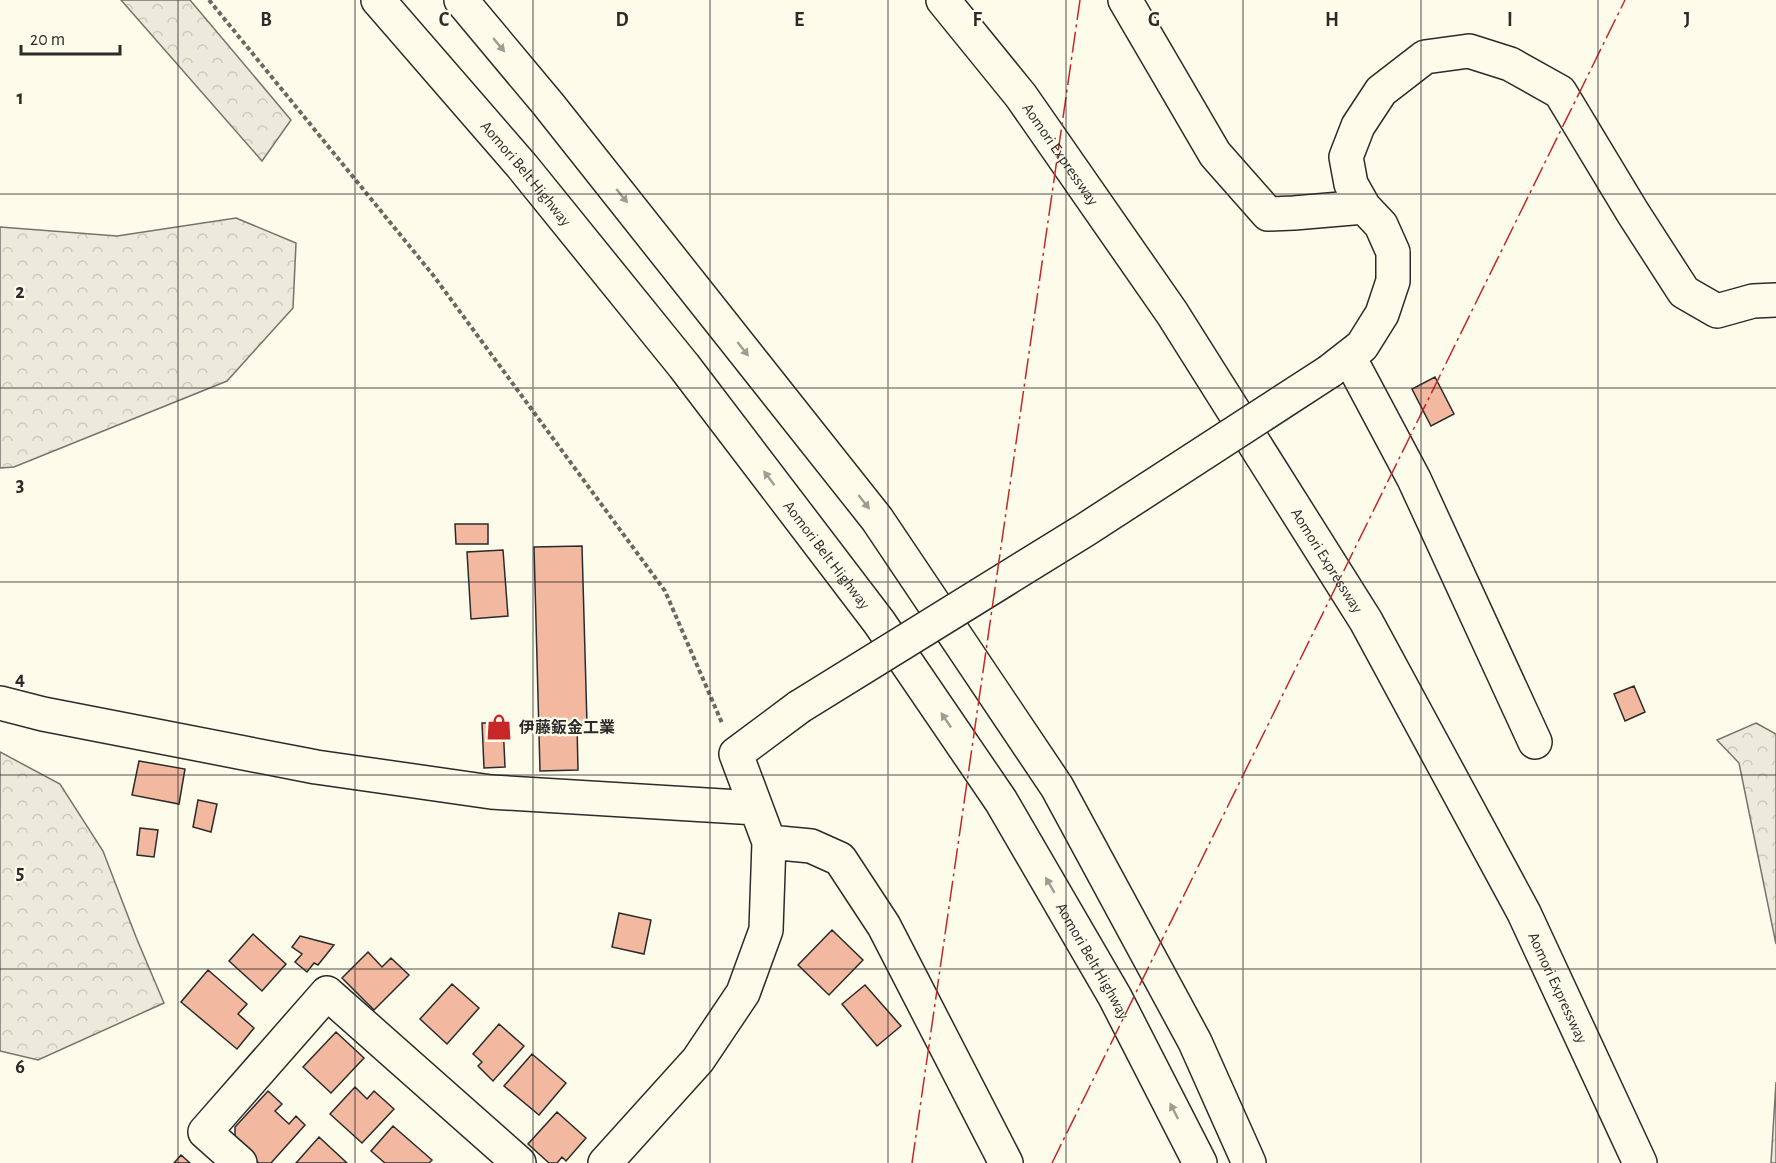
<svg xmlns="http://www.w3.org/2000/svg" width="1776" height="1163" font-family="'Alegreya Sans','Noto Sans JP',sans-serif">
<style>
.forest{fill:url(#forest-crowns);stroke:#74746e;stroke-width:1.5}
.building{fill:#f2b8a0;stroke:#2b2b2b;stroke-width:1.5}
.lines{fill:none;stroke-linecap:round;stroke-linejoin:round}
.minor-casing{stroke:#2b2b2b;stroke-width:36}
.highway-casing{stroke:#2b2b2b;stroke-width:36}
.path{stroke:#6a6964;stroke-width:4;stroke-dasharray:4.5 3;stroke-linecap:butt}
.minor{stroke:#fdfbea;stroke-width:33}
.highway{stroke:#fdfbea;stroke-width:33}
.minor-bridge-casing{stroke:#2b2b2b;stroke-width:36;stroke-linecap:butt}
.minor-bridge{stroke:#fdfbea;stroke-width:33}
.power{stroke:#c62828;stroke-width:1.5;stroke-dasharray:21 4.5 3 4.5;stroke-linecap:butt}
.oneway{fill:#9e9d94}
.grid{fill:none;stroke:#2b2b2b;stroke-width:1.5;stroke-opacity:0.55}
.labels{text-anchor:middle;stroke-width:4.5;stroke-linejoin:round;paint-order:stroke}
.street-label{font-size:16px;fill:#2b2b2b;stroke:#fdfbea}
.poi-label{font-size:16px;font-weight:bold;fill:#2b2b2b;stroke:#fdfbea;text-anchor:start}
.grid-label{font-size:20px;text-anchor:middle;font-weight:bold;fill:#2b2b2b;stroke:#fdfbea;stroke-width:4.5;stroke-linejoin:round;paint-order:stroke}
</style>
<defs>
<pattern id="forest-crowns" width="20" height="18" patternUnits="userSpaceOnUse" patternTransform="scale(1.5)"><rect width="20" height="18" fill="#ecebdb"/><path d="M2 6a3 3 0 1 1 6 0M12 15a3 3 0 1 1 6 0" fill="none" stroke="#cbcabc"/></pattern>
</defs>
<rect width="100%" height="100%" fill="#fdfbea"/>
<path class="forest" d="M121,0H190L291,120L262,161Z
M236,218L296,243L293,308L227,381L14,467L0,468V227L117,236Z
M1756,723L1776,734V944L1739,763L1717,740Z
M0,752L60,784L103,851L136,937L164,1003L38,1060L0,1051Z
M1776,1082V1163H1771Z"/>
<path class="building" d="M1435,377L1454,414L1431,426L1412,389Z
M455,524H488V544H456Z
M582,546L587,724H577L578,770L540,771L534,547Z
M503,550L508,616L471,619L467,552Z
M1634,686L1645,712L1625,721L1614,694Z
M482,723H503L505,767L484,768Z
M139,761L185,769L179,804L132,795Z
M198,800L217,804L211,832L193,827Z
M140,828L158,830L154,857L137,855Z
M619,913L651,920L644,954L612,947Z
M832,930L863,960L829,995L798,965Z
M253,934L286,964L262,991L229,961Z
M300,936L334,945L318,965L314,963L307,972L295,962L302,954L292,947Z
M368,952L382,967L391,958L409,975L374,1010L342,978Z
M208,970L247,1004L238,1014L254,1028L237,1049L181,1002Z
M452,984L479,1008L447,1044L420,1019Z
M865,985L901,1026L877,1046L842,1004Z
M499,1024L524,1046L493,1081L478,1066L482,1062L473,1054Z
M336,1032L364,1058L331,1093L303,1067Z
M532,1054L566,1083L539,1115L504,1086Z
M355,1087L367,1099L374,1091L394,1109L362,1143L330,1114Z
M268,1091L282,1104L275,1111L289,1124L296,1116L305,1125L271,1163H259L235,1142V1127Z
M557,1112L586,1138L566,1161L562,1157L557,1163H549L528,1144Z
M393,1126L432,1160L429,1163H385L371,1151Z
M319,1137L347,1163H296Z
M181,1155L190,1163H174Z"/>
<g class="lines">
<g class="minor-casing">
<path id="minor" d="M1125,0L1215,154L1268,214L1294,213L1364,207
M1349,357L1414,479L1535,742
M1330,371L1362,346L1382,314L1393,281V252L1381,225L1364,207L1351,184L1346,157L1358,126L1381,91L1425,57L1469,51L1510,64L1560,92L1633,213L1684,292L1717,311L1753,301L1776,300
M0,703L43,714L316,767L491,792L756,808
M769,842L811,846L840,859L884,926L1006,1163
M240,1163L205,1132L327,993L519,1163
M605,1163L698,1060L743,993L766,930L769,842L736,754L799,707"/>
</g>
<g class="highway-casing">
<g id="highway">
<path id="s1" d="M378,0L522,166L684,366L879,622L1001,801L1115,997L1200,1163"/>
<path d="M461,0L548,104L877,519L1057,787L1195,1042L1249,1163"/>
<path id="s2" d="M943,0L1021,96L1172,313L1366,621L1524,913L1640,1163"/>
</g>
</g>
<path class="path" d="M209,0L433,275L665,591L722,723"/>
<use href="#minor" class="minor"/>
<use href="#highway" class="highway"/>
<g class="minor-bridge-casing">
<path id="minor-bridge" d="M799,707L1085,530L1330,371"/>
</g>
<use href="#minor-bridge" class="minor-bridge"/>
<path class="power" d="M912,1163L1080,0
M1052,1163L1625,0"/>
</g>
<defs><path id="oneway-solid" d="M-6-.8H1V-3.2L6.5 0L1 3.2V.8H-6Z" transform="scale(1.5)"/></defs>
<g class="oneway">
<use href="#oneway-solid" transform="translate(499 45) rotate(50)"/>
<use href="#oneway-solid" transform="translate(622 196) rotate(51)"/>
<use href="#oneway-solid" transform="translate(743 349) rotate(52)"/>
<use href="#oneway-solid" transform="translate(769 478) rotate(-127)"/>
<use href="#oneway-solid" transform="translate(864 502) rotate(52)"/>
<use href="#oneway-solid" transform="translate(946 720) rotate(-124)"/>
<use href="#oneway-solid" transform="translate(1050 885) rotate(-120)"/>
<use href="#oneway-solid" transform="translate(1174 1111) rotate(-117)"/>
</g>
<path class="grid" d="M178,0V1163M355,0V1163M533,0V1163M710,0V1163M888,0V1163M1066,0V1163M1243,0V1163M1421,0V1163M1598,0V1163M0,194H1776M0,388H1776M0,582H1776M0,775H1776M0,969H1776"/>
<defs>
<g id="shop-bare" transform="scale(2.07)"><path d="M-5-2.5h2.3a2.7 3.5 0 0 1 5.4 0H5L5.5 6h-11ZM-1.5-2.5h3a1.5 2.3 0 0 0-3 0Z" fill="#c62828" stroke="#fdfbea" stroke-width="2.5" paint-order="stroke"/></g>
</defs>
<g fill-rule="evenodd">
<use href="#shop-bare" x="499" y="727"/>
</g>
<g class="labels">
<g class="street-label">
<text dy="6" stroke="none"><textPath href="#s2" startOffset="194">Aomori Expressway</textPath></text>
<text dy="6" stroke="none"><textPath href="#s1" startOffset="228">Aomori Belt Highway</textPath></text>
<text dy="6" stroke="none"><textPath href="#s1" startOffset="714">Aomori Belt Highway</textPath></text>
<text dy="6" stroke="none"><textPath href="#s2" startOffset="680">Aomori Expressway</textPath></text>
<text dy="6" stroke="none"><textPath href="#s1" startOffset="1200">Aomori Belt Highway</textPath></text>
<text dy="6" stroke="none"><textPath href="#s2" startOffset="1166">Aomori Expressway</textPath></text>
</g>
<g class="poi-label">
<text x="519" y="733">伊藤鈑金工業</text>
</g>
</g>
<g class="grid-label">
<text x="266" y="26">B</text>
<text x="444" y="26">C</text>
<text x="622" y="26">D</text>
<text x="799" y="26">E</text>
<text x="977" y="26">F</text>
<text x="1154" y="26">G</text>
<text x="1332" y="26">H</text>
<text x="1510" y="26">I</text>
<text x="1687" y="26">J</text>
<text x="20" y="104">1</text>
<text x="20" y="298">2</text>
<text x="20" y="491">3</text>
<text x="20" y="685">4</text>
<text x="20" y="879">5</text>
<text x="20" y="1073">6</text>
</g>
<path d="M21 45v9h99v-9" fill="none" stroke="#2b2b2b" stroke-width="3"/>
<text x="30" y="45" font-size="18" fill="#2b2b2b" stroke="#fdfbea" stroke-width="4.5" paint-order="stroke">20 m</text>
</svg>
